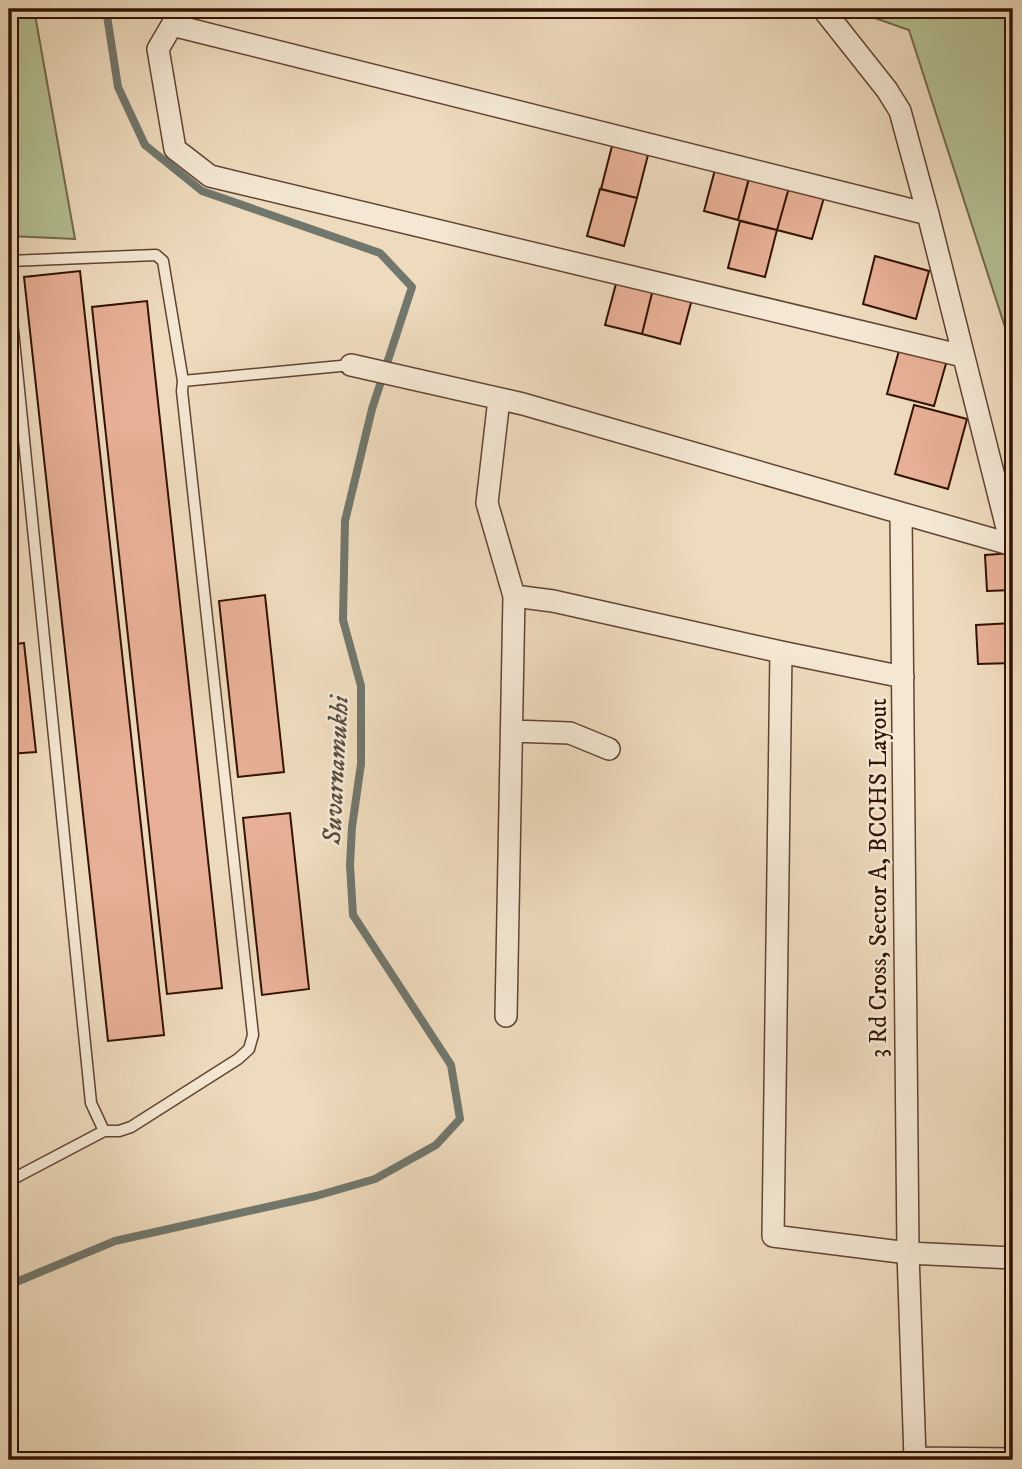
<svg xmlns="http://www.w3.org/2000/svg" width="1022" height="1469" font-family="'IM FELL DW Pica',serif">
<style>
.green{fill:#b5c194;stroke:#746a4a;stroke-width:2}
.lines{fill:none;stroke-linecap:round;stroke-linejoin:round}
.stream{stroke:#71776d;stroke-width:8}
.building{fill:#e8b096;stroke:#331201;stroke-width:2}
.service-casing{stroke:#624430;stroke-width:13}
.minor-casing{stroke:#624430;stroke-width:24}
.service{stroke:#f4e8d4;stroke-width:10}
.minor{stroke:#f4e8d4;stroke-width:21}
.labels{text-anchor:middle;stroke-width:5;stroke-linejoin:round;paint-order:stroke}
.street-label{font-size:24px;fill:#331201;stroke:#f4e8d4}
.water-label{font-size:26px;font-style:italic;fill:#574d40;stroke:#f4e8d4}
</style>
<rect width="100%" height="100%" fill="#eedbbd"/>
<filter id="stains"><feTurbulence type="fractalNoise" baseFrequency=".00286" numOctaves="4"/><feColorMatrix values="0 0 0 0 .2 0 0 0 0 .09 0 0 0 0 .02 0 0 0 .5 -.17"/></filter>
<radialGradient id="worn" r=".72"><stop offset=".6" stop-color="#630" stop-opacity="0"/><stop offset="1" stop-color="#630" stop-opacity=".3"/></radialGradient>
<path class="green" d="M9,9H34L75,239L9,236Z
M849,9H1013V352L909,30Z"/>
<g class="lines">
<path class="stream" d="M9,1285L115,1241L316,1196L375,1179L436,1145L460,1119L451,1065L353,915L350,865L352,827L361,764V686L343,620L345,521L372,409L412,287L380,253L202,191L145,145L118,87L106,9"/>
</g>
<path class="building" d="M613,142L649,151L637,198L601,189Z
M716,166L750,175L738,220L704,211Z
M750,174L790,184L777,230L738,220Z
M790,184L825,194L812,239L777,230Z
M600,189L637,198L624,246L587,236Z
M740,221L777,230L765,277L728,268Z
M875,256L929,271L916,319L863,304Z
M80,271L164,1035L108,1041L24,277Z
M617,280L653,289L642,334L605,325Z
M653,289L692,299L680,344L642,334Z
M147,301L222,988L167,994L92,307Z
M900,347L947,360L934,406L887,394Z
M914,405L967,419L948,489L895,474Z
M9,463L15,518H9Z
M1013,553V590L987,591L985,555Z
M265,595L284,772L238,777L219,601Z
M1013,623V663L978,664L976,625Z
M24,643L36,752L9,754V645Z
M290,813L309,989L262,995L243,818Z"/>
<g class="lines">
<g class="service-casing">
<path id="service" d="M9,261L156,255L163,261L183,381L182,391L253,1035L249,1049L238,1059L131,1127L119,1131H104L9,1181
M9,291L91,1103L104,1131
M183,381L351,365"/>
</g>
<g class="minor-casing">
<path id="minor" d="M826,13L887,90L900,111L928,214
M963,356L210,176L175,149L158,49L172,25L928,214L1011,544
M351,365L523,404L901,513
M499,399L487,503L514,596L553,601L781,652L903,677
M1013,545L901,513L908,1253L1013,1258
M781,652L773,1236L908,1253L915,1458L1013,1459
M512,731L570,733L609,749
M506,1016L514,596"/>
</g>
<use href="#service" class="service"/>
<use href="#minor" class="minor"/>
</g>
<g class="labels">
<g class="street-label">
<text transform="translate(878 878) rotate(-90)" y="8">3 Rd Cross, Sector A, BCCHS Layout</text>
</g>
<g class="water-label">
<text transform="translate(335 770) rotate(-87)" y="9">Suvarnamukhi</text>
</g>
</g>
<rect width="1022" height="1469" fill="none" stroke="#eedbbd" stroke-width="35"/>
<rect x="10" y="10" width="1001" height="1448" fill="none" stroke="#331201" stroke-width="3.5"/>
<rect x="18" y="18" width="987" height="1434" fill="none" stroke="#331201" stroke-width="2"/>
<rect width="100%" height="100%" filter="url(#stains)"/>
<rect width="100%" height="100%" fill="url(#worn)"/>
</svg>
